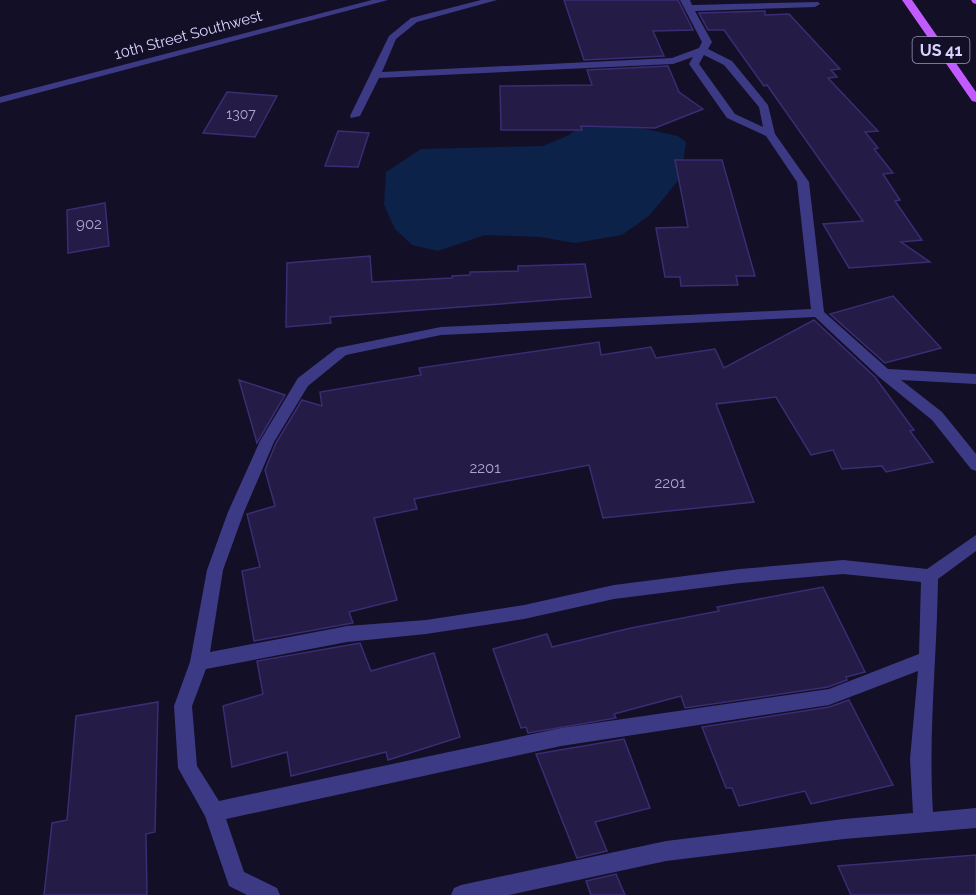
<svg xmlns="http://www.w3.org/2000/svg" width="976" height="895" font-family="Raleway,sans-serif">
<style>
.water{fill:#0c2248}
.building{fill:#241b47;stroke:#3b2d73;stroke-width:1.5}
.lines{fill:none;stroke-linecap:round;stroke-linejoin:round}
.lane{fill:#3d3a85;fill-rule:evenodd}
.street{fill:#3d3a85;fill-rule:evenodd}
.primary{fill:#c25bff;fill-rule:evenodd}
.labels{text-anchor:middle;stroke-width:6;stroke-linejoin:round;paint-order:stroke}
.far-number-label{font-size:14px;fill:#aca6d1}
.far-street-label{font-size:15px;fill:#d9d4ff;stroke:#130f26}
.number-label{font-size:15px;fill:#aca6d1}
.shield{fill:#130f26;stroke:#9e99be;stroke-width:1.5}
.shield-label{font-size:16px;font-weight:bold;fill:#d9d4ff}
</style>
<rect width="100%" height="100%" fill="#130f26"/>
<path class="water" d="M603,120L678,136L686,142L681,177L650,215L622,235L575,243L540,237L485,235L438,251L412,245L395,229L384,205L386,172L421,149L543,146L569,135L583,123Z"/>
<path class="building" d="M564,0H678L693,30L653,31L664,56L584,60Z
M765,11V15L789,14L840,69L831,70L837,77L828,78L878,131L865,132L878,148L874,149L893,173L883,174L900,200L895,201L922,240L901,242L930,262L849,268L823,224L863,221L767,85L764,86L724,30H708L699,13Z
M668,66L679,92L703,109L655,128L581,126L582,130H501L500,86L592,85L587,70Z
M227,92L277,96L255,137L203,133Z
M338,131L369,133L358,167L325,166Z
M675,160H722L755,276H736L738,285L681,286L680,277H665L656,228L688,227Z
M105,203L109,246L68,253L67,210Z
M370,256L372,282L452,278V276L470,275V272L518,271V266L585,264L591,297L330,317L331,323L286,327L287,263Z
M893,296L941,348L885,363L830,314Z
M814,320L875,377L914,430L910,431L933,462L886,472L882,466L842,469L833,450L811,455L776,397L716,404L754,502L603,518L589,465L414,499L417,509L374,518L397,600L349,612L353,623L254,641L242,571L260,567L247,514L275,506L265,470L276,443L302,400L322,406L320,392L421,375L419,368L599,342L601,355L651,347L656,358L715,349L724,368Z
M239,380L285,395L257,443Z
M823,587L865,672L846,677L847,680L828,687L685,708L681,696L614,714L616,718L528,733L526,727L521,728L493,649L547,634L552,647L631,628L719,611L717,607Z
M360,643L371,671L434,653L460,737L388,760L386,752L291,776L287,752L232,767L223,706L263,694L257,661Z
M849,700L893,785L811,804L805,791L739,806L732,788H726L702,727L829,707Z
M158,702L155,832L146,834L147,895H44L52,823L67,820L76,716Z
M624,739L650,808L595,822L607,851L577,858L536,754Z
M976,855V895H851L838,866Z
M616,874L625,895H591L586,881Z"/>
<g class="lines">
<path class="lane" d="M481,0H497L417,22L396,39L382,72L672,58L699,48L702,42L680,0H690L692,5L818,2L820,4L815,7L695,11L712,42L708,49L732,61L768,105L775,134L809,182L824,312L888,369L976,374V384L901,380L942,412L976,454V471L971,469L932,420L879,377L815,317L441,335L346,355L308,386L274,442L244,512L223,570L210,652L347,626L426,620L524,605L614,585L740,569L843,560L927,569L976,535V551L938,579C937,657 928,734 933,812L976,808V828L844,839L666,861L509,895H451L454,888L461,885L666,841L844,819L913,813L910,759L918,671L829,705L561,746L226,819L244,872L277,888L280,895H247L229,886L205,816L178,768L174,706L190,662L207,570L228,512L260,441L298,378L337,348L441,327L811,309L797,182L766,136L727,118L689,64L693,57L673,64L379,78L360,116L351,118L350,116L389,36L411,18ZM704,55L724,65L759,107L763,127L735,114L699,64ZM843,574L921,582L919,654L829,689L561,728L219,801L197,766L192,706L206,669L347,642L426,634L524,619L614,599L740,583Z"/>
<path class="street" d="M372,0H388L0,103V97Z"/>
<path class="primary" d="M902,0H912L976,92V102L972,101Z
M971,0H976V4L973,3Z"/>
</g>
<g class="labels">
<g class="far-number-label">
<text x="241" y="119">1307</text>
</g>
<g class="far-street-label">
<text transform="translate(188 35) rotate(-15)" y="5">10th Street Southwest</text>
</g>
<g class="number-label">
<text x="89" y="229">902</text>
<text x="485" y="473">2201</text>
<text x="670" y="488">2201</text>
</g>
<rect class="shield" x="912.5" y="37" width="57" height="26" rx="4.5"/>
<g class="shield-label">
<text x="941" y="56">US 41</text>
</g>
</g>
</svg>
